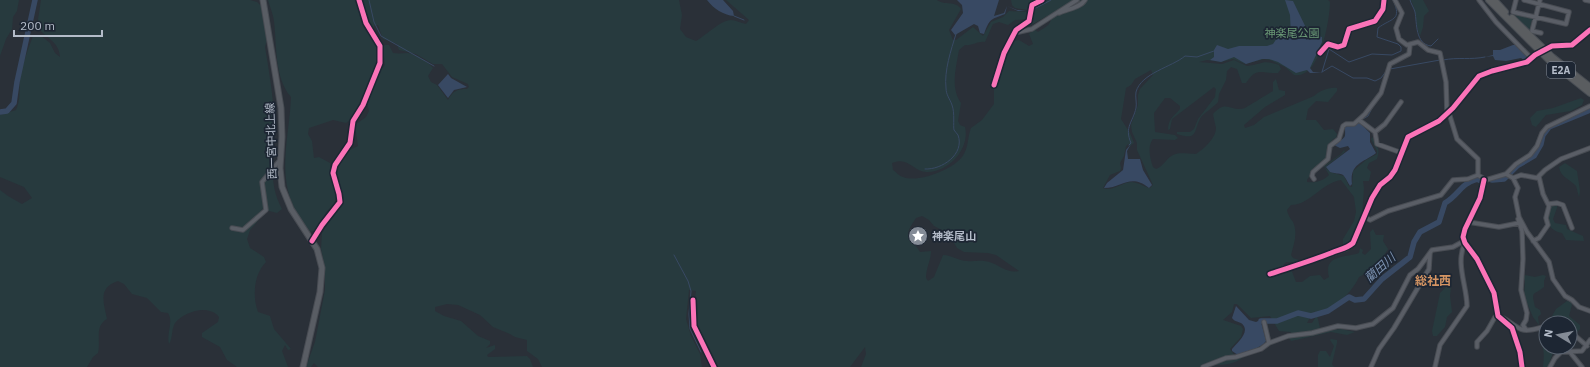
<svg xmlns="http://www.w3.org/2000/svg" width="1590" height="367" font-family="'IBM Plex Sans','Noto Sans JP',sans-serif">
<style>
.green{fill:#273a3e;fill-rule:evenodd}
.water{fill:#384963}
.lines{fill:none;stroke-linecap:round;stroke-linejoin:round}
.stream{stroke:#384963;stroke-width:1}
.river{stroke:#384963;stroke-width:5.5}
.street-casing{stroke:#484c53;stroke-width:5.5}
.secondary-casing{stroke:#484c53;stroke-width:7}
.highway-casing{stroke:#474c53;stroke-width:8}
.street{stroke:#5a5e66;stroke-width:3.5}
.secondary{stroke:#595d64;stroke-width:5}
.highway{stroke:#5a5d60;stroke-width:6}
.cycleway-casing{stroke:#1d2633;stroke-width:8}
.cycleway{stroke:#fb73b8;stroke-width:5}
.labels{text-anchor:middle;stroke-width:3.5;stroke-linejoin:round;paint-order:stroke}
.shield{fill:#1d2633;stroke:#878f9c;stroke-width:1}
.shield-label{font-size:10px;font-weight:bold;fill:#b4bcc9}
.park-label{font-size:11px;fill:#6b9a76;stroke:#1d2633}
.street-label{font-size:11px;fill:#b4bcc9;stroke:#1d2633}
.poi-label{font-size:11px;font-weight:bold;fill:#b4bcc9;stroke:#1d2633;text-anchor:start}
.water-label{font-size:12px;font-style:italic;fill:#7c92b1;stroke:#1d2633}
.neighbourhood-label{font-size:12px;font-weight:bold;fill:#d59563;stroke:#1d2633}
</style>
<rect width="100%" height="100%" fill="#2a3038"/>
<path class="green" d="M0,0H19L17,11L13,17L12,29L6,39L0,56Z
M41,0H250L257,2L261,6L267,40L265,47C269,71 273,94 274,118C277,151 265,178 282,209L277,213L262,209L257,222L250,230L247,239L250,248L264,257L266,262C254,274 252,296 258,312L270,316L274,329L291,349L288,350L285,345L282,351L288,367H237L227,360L220,347L202,337V333L218,322L219,317C209,304 185,311 175,323C171,330 173,338 169,344C166,333 174,322 168,313L161,312L147,298L132,294L124,284L118,281C97,288 104,303 107,319C94,326 101,341 98,353L93,357L87,367H0V190L8,196L22,204L32,198L24,187L0,177V115L16,110C21,99 19,90 20,79C22,64 28,50 33,36L40,35L50,43L55,53L60,57C59,40 44,38 37,26Z
M268,0H357L364,28L379,48L377,68L366,89L359,109L350,120L346,123L333,120L309,128L308,134L312,141L314,158L319,157L330,163V173L337,195L334,204L326,212L318,230L310,232C304,223 296,214 292,203C278,169 290,131 291,97C274,77 277,46 274,21C273,14 270,7 268,0Z
M362,0H679L682,15L680,29L686,37L696,41C705,36 721,20 731,20C735,20 741,23 746,24L749,20L726,0H937C945,6 955,0 961,9L949,30L953,40H956L973,27L983,36L991,22L1003,17L1009,11L1030,12L1028,19L1015,20L1008,25L999,22L993,24L985,42C977,41 973,46 965,45L959,50C956,68 950,87 961,103L958,121L960,125L965,127C970,148 950,171 928,172C913,173 910,156 892,163L893,170C896,172 899,176 903,177C918,183 952,170 962,157C969,148 967,138 971,128L982,120L994,104V87L1011,41L1019,40L1029,46L1033,44L1029,34L1034,29L1038,32C1044,28 1052,25 1051,17L1047,16L1026,28L1032,19L1034,6L1047,0H1328L1330,2C1330,19 1320,80 1294,75L1285,67L1270,60L1264,59L1245,64L1233,59L1221,62L1207,60L1199,62L1222,64L1234,60L1247,66C1263,64 1262,59 1279,65L1281,69L1278,73C1262,74 1257,66 1246,83H1242L1237,69L1231,67L1227,71L1226,80L1219,94L1218,102C1215,106 1203,114 1201,117C1193,131 1199,141 1177,134V132H1190L1194,129L1198,119L1215,97L1216,89L1214,87L1172,119L1170,129L1168,130C1168,119 1174,116 1180,109V106L1170,98H1165L1154,113L1155,132L1175,135L1178,138L1175,140L1153,139C1147,146 1150,159 1153,167L1156,169C1161,167 1162,165 1166,161C1175,150 1183,154 1196,154C1204,149 1216,138 1216,128C1215,124 1214,119 1213,114C1227,98 1231,113 1245,108C1249,106 1268,94 1273,91V82L1276,79L1279,90L1285,91V95L1265,107L1244,125L1245,128L1254,125L1264,117L1314,96C1320,91 1328,87 1337,88V91L1328,102L1316,101L1308,109L1306,120H1316L1324,130L1333,129L1337,134L1336,138L1333,139C1328,146 1330,154 1325,160C1318,168 1312,171 1307,180V182C1316,183 1323,181 1329,175L1324,166L1341,154L1344,150L1345,152L1325,167L1330,172L1344,176L1349,186L1352,187L1353,171L1366,160L1377,154V151L1371,139L1373,137C1376,148 1381,146 1377,159L1369,163L1367,168L1371,172L1369,181H1363L1364,188L1362,217L1354,230L1352,238L1345,245L1343,244V239L1354,221L1356,212L1354,197L1341,180C1321,183 1310,205 1291,205L1287,210C1288,215 1290,218 1293,222C1298,233 1294,244 1291,255L1293,258L1299,260V263L1286,262L1283,265L1286,269H1291L1296,282H1302L1310,276L1320,275L1324,280L1329,277C1323,254 1346,258 1359,253L1360,248L1363,250L1362,253L1365,255L1371,249L1370,232L1373,229L1376,235H1384L1383,241L1388,249C1385,256 1365,275 1359,277C1351,294 1332,312 1313,312L1307,323H1312L1317,315L1320,328L1325,331L1341,329L1355,332L1347,335L1331,332L1291,341L1289,338L1291,332L1279,331L1270,316L1251,318L1237,304H1234L1232,312L1223,320L1241,326L1243,329L1241,337L1230,349L1235,356L1245,354C1240,365 1216,367 1206,363L1200,367H861L866,354L865,347L850,367H716C703,337 691,325 696,291L689,290L686,319L691,336L700,354L702,367H542L538,359L527,351V340L515,337L510,334L493,327L480,315L458,305L447,304L435,307V311L444,316L461,321L478,336L490,341V344L486,348L495,345V349L487,355L488,357L527,356L530,359L533,367H318L314,363L311,367H306L315,342L325,290V267L321,249L322,233L342,201C341,185 327,163 347,152C351,149 354,148 358,146L355,125L366,117L369,111C364,97 375,76 385,65L383,47L385,45H389L393,53C399,54 403,53 408,53C417,54 428,62 433,68L428,76L431,82L437,85L448,100C453,91 457,89 467,89L469,87L468,84L452,77L442,64H433L416,54L399,50L397,44L383,39L378,25H375L372,30L367,25ZM1151,70L1153,75L1140,89L1138,95V105L1131,125L1132,132L1137,143V150L1153,185L1150,188C1144,187 1140,183 1132,182C1122,182 1113,192 1103,188L1110,175L1120,171L1121,168L1120,163L1124,156L1126,146L1128,144L1130,146L1134,143L1130,133L1121,119L1126,88L1131,85L1135,79ZM922,216L929,220L934,226L948,233L957,248L964,252L988,253L996,255L1019,271C1007,273 1002,267 992,263C981,259 977,262 967,261C958,261 952,255 943,255L934,277L928,281L926,278C926,268 931,260 931,251L920,252C909,234 902,239 916,218Z
M1011,0H1039L1031,3L1028,10L1015,8L1012,5Z
M1411,0H1423L1429,11L1424,16L1423,27L1420,36C1415,24 1417,12 1411,0Z
M1512,12L1533,18L1529,31Z
M1581,98L1584,100L1582,105L1571,111L1546,115L1536,127L1532,125L1530,118L1537,111L1553,108Z
M1565,163L1577,171L1580,191L1579,197L1576,186C1570,179 1561,178 1559,167Z
M1552,205H1558L1553,219L1555,223L1566,225L1567,229L1583,236L1584,241L1566,240L1562,233C1546,230 1546,218 1552,205Z
M1525,275L1535,277L1543,275L1546,276L1544,281V287C1533,296 1531,290 1535,307L1540,310L1541,314L1538,317L1539,325L1533,317L1524,296L1525,280L1523,279Z
M1449,284L1451,287L1450,296L1452,312L1447,317L1445,327L1437,336H1433L1432,331L1440,293Z
M1567,301L1571,302L1572,305L1569,316L1580,325V329L1576,333L1570,329V323H1553L1551,318L1556,309Z
M1545,334L1546,347H1555L1548,367H1543C1544,357 1545,347 1539,339L1540,335Z
M1331,339L1337,340V343L1332,364L1333,366L1335,367H1318V355L1320,351H1326L1330,357L1334,346L1330,340Z"/>
<path class="water" d="M707,0H723L733,11L734,16C723,15 714,9 707,0Z
M940,0H999L994,16L1004,13L1007,6L1017,10H1026L1018,11L1007,6L1005,14C990,20 990,18 984,34L980,33L978,26L974,24L955,35L951,30L963,13L962,5L957,0Z
M1285,0L1293,1L1309,34L1322,37V42L1310,68L1313,72L1322,73H1310L1307,70L1296,73L1278,62L1269,59H1262L1246,64L1234,57L1221,62L1210,60L1214,57V50L1217,45L1228,49L1239,46H1267L1273,44L1279,35L1286,39L1291,37L1290,15Z
M1513,45H1515L1527,57L1524,60L1521,58L1506,61L1495,60L1493,56L1485,57L1493,55V50H1500Z
M448,74L451,78L467,87L454,90L448,98L438,85Z
M1359,122L1370,133V142L1376,153C1365,162 1349,163 1352,184L1350,186C1341,170 1345,176 1330,172L1326,167L1350,149L1348,146L1340,148L1334,145C1347,135 1345,140 1345,126H1353Z
M1131,144L1127,151L1128,159H1140L1143,170L1152,185L1149,188C1130,173 1123,188 1104,188L1107,183L1123,170L1126,150Z
M1236,306L1249,320L1256,322L1262,319L1261,322L1266,341C1261,349 1247,350 1238,355L1232,351V349C1237,343 1252,331 1241,323C1237,321 1235,322 1232,318Z"/>
<g class="lines">
<path class="stream" d="M369,0L374,22L381,36L434,66
M1410,0C1411,4 1414,8 1415,12C1417,23 1415,44 1431,46L1438,39
M1034,9L1051,0
M734,16L744,20
M1443,60C1458,57 1471,60 1485,57
M1390,69L1440,60
M1322,72L1332,66L1353,78H1367L1375,81L1381,78L1387,70
M1322,72L1329,49L1349,62L1372,54L1392,55L1401,51V47L1398,44L1377,37L1378,28C1391,18 1403,21 1393,0
M1382,84L1383,80
M1361,120L1368,116L1372,108
M1129,145L1131,143C1124,127 1133,122 1136,108C1137,103 1135,97 1136,92C1141,73 1172,67 1185,56L1197,57L1214,51
M925,169C942,170 965,154 958,135C957,133 955,132 954,130C953,126 955,113 952,105C950,99 946,95 946,88C944,71 951,50 956,34
M674,255L688,281L691,291L689,314L690,329L701,352"/>
<path class="river" d="M0,112L7,111L14,103L17,82L35,0
M1492,180L1504,179L1517,166L1534,156L1541,144L1543,135L1549,127L1588,111
M1261,321H1277L1298,313L1311,316L1328,311L1349,297L1355,300L1364,299L1382,279L1410,257L1414,242L1420,232L1439,222L1445,203C1459,195 1460,184 1477,179L1481,181"/>
<g class="street-casing">
<path id="street" d="M1395,0L1402,13L1396,28L1399,39L1407,45L1418,42L1428,50L1440,53L1446,82L1447,113
M1479,0L1496,22L1531,58
M1516,0L1513,12L1566,24L1569,12L1524,0
M1540,0L1532,31L1541,33
M1585,0L1590,1
M1059,13C1067,9 1080,8 1085,0
M1015,33L1032,29L1077,0
M1549,47L1555,45H1572L1590,30
M1320,53L1328,44L1338,47L1344,45L1349,29L1375,21L1383,9L1384,0
M994,85L1004,53L1016,30L1029,21L1032,5L1042,0
M1449,113L1457,139L1478,159V175L1486,180L1506,174L1516,164L1530,155L1537,146L1542,133L1547,127L1590,106
M1359,120L1375,132L1377,144L1402,153
M1375,132L1385,124L1401,102
M1506,174L1513,178L1521,175L1537,178L1545,170L1561,159L1590,148
M1513,178L1518,188L1515,197L1519,217L1527,232L1549,262L1553,279L1565,296L1572,300L1579,307L1590,311
M1314,179L1312,176L1313,172L1328,159L1330,146L1339,139L1343,126L1346,124H1354L1365,114L1381,93L1390,64L1409,54L1410,45
M1484,180L1480,198L1465,229L1463,237L1465,243L1477,259L1494,293L1498,316L1512,328L1520,352L1522,367
M1549,204L1557,203L1563,205L1572,228
M1365,217L1370,220L1388,211L1441,195L1453,180L1468,179L1478,175
M1518,219L1522,231L1523,259L1521,290L1527,313L1526,320L1523,325L1526,330
M1468,222L1499,227L1519,223
M232,228L243,230L266,210L262,182L280,160
M312,241L322,225L340,202L339,194L333,173L335,165L350,143L353,121L363,105L380,63V46L366,23L359,0
M1533,241L1539,238L1548,225L1546,218L1549,206L1543,194L1539,177
M1270,274L1284,268L1301,265L1346,249L1353,243L1372,198L1380,185L1390,177L1395,170L1408,137C1418,129 1431,128 1441,120C1454,109 1469,82 1481,75C1498,65 1521,69 1535,55
M693,300L694,326L714,367
M1264,322L1269,343
M1570,331L1587,346
M1477,347V342L1487,331L1495,317C1506,315 1513,328 1524,330C1531,331 1539,328 1546,326
M1569,351L1582,367
M1203,367L1226,358L1236,357L1261,349L1269,343L1288,336L1312,333L1338,326L1356,328L1373,324L1393,308L1410,275L1418,269L1432,250L1453,247L1464,241
M1371,367L1379,349L1394,328L1429,269L1430,253
M1435,367L1440,345L1467,306C1467,286 1455,263 1465,243
M1550,367L1555,358L1561,352L1582,351L1590,340"/>
</g>
<g class="secondary-casing">
<path id="secondary" d="M263,0L281,108L282,137L280,168L282,187L291,209L317,249L322,268L320,292L303,367"/>
</g>
<g class="highway-casing">
<path id="highway" d="M1489,0L1549,60L1590,93
M1494,0L1505,12
M1512,18L1552,57L1590,87"/>
</g>
<use href="#street" class="street"/>
<use href="#secondary" class="secondary"/>
<use href="#highway" class="highway"/>
<g class="cycleway-casing">
<path id="cycleway" d="M1320,53L1328,44L1338,47L1344,45L1349,29L1375,21L1383,9L1384,0
M994,85L1004,53L1016,30L1029,21L1032,5L1042,0
M1484,180L1480,198L1465,229L1463,237L1465,243L1477,259L1494,293L1498,316L1512,328L1520,352L1522,367
M312,241L322,225L340,202L339,194L333,173L335,165L350,143L353,121L363,105L380,63V46L366,23L359,0
M1270,274C1291,267 1311,261 1331,253C1340,249 1346,249 1353,243L1372,198L1380,185L1390,177L1395,170L1408,137L1439,121L1453,108L1479,76L1492,71L1527,62L1535,55L1552,46L1572,45L1590,30
M693,300L694,326L714,367"/>
</g>
<use href="#cycleway" class="cycleway"/>
</g>
<defs>
<g id="sight-disc" transform="scale(1)"><circle r="9.5" fill="#848b96" stroke="#1d2633"/><path d="M0-6L1.8-2.2L6-1.7L2.9 1.2L3.7 5.4L0 3.3L-3.7 5.4L-2.9 1.2L-6-1.7L-1.8-2.2Z" fill="#fff"/></g>
</defs>
<g fill-rule="evenodd">
<use href="#sight-disc" x="918" y="236"/>
</g>
<g class="labels">
<rect class="shield" x="1547" y="62" width="28" height="16" rx="3"/>
<g class="shield-label">
<text x="1561" y="74">E2A</text>
</g>
<g class="park-label">
<text x="1292" y="37">神楽尾公園</text>
</g>
<g class="street-label">
<text transform="translate(271 141) rotate(-92)" y="4">西一宮中北上線</text>
</g>
<g class="poi-label">
<text x="932" y="240">神楽尾山</text>
</g>
<g class="water-label">
<text transform="translate(1380 268) rotate(-42)" y="4">藺田川</text>
</g>
<g class="neighbourhood-label">
<text x="1433" y="285">総社西</text>
</g>
</g>
<g transform="translate(1558 335) rotate(280)"><circle r="19" fill="#1d2633" stroke="#59626f"/>
<path d="M0-3L7 15L0 10L-7 15Z" fill="#848b96"/>
<text y="-6" font-size="11" font-weight="bold" text-anchor="middle" fill="#b4bcc9">N</text>
</g>
<path d="M14 30v6h88v-6" fill="none" stroke="#b4bcc9" stroke-width="2"/>
<text x="20" y="30" font-size="12" fill="#b4bcc9" stroke="#1d2633" stroke-width="3" paint-order="stroke">200 m</text>
</svg>
